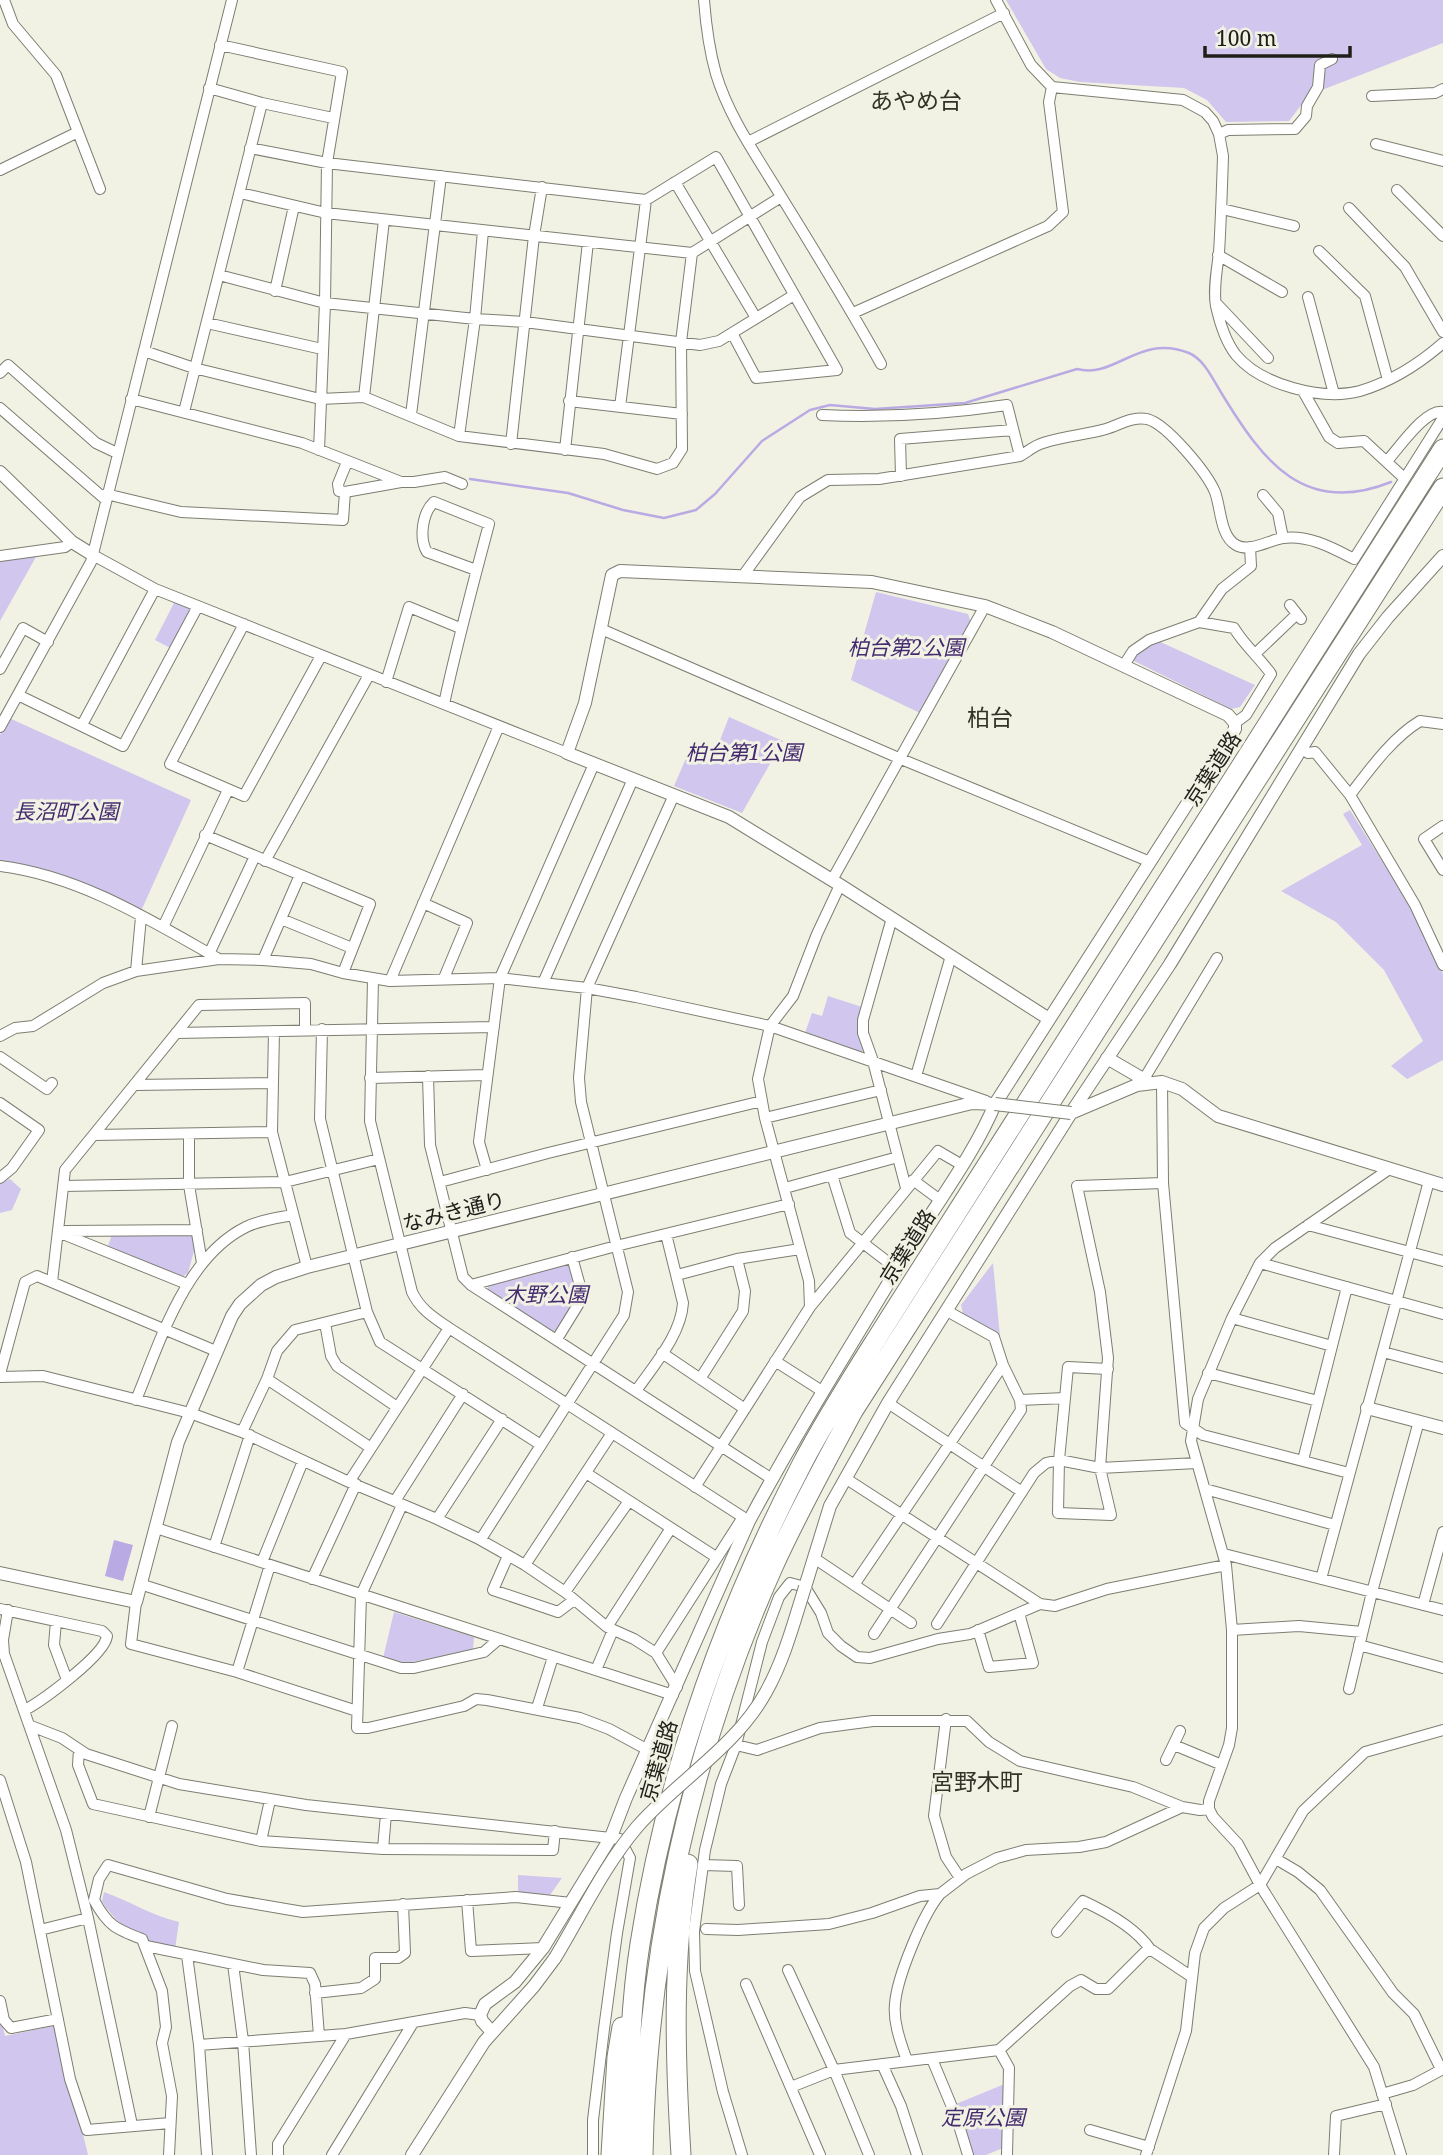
<svg xmlns="http://www.w3.org/2000/svg" width="1443" height="2155" font-family="'Noto Serif','Noto Sans JP',serif">
<style>
.green{fill:#d0c6ee}
.water{fill:#baaae4}
.lines{fill:none;stroke-linecap:round;stroke-linejoin:round}
.stream{stroke:#baaae4;stroke-width:2.5}
.minor-casing{stroke:#7d7d71;stroke-width:12}
.tertiary-casing{stroke:#7d7d71;stroke-width:14}
.motorway-casing{stroke:#7d7d71;stroke-width:21}
.minor{stroke:#fff;stroke-width:10}
.tertiary{stroke:#fff;stroke-width:12}
.motorway{stroke:#fff;stroke-width:19}
.tertiary-bridge-casing{stroke:#7d7d71;stroke-width:14;stroke-linecap:butt}
.tertiary-bridge{stroke:#fff;stroke-width:12}
.labels{text-anchor:middle;stroke-width:6;stroke-linejoin:round;paint-order:stroke}
.park-label{font-size:21px;font-style:italic;fill:#442b70;stroke:#f2f2e4}
.street-label{font-size:21px;fill:#1f1f1a;stroke:#f2f2e4}
.neighbourhood-label{font-size:23px;fill:#323227;stroke:#f2f2e4}
</style>
<rect width="100%" height="100%" fill="#f2f2e4"/>
<path class="green" d="M1006,0H1443V43L1309,95L1289,121L1226,122L1207,100L1184,88L1080,82L1060,78L1046,69Z
M37,555L0,621V561Z
M876,592L968,614L971,623L920,713L851,680Z
M175,601L191,608V612L172,649L155,640Z
M1156,640L1255,685L1240,707L1231,709L1132,660L1140,650Z
M729,717L783,741L742,813L674,786L690,749L713,758Z
M9,718L191,800L141,911C94,889 52,868 0,862V735Z
M1350,810L1419,920L1443,974V1060L1407,1079L1391,1066L1423,1041L1384,970L1336,922L1281,891L1362,845L1343,814Z
M828,996L862,1007L865,1048L862,1052L805,1033L812,1013L822,1016Z
M10,1179L21,1189L12,1210L0,1213V1183Z
M193,1232L198,1236L188,1273L182,1277L108,1246L112,1234Z
M568,1260L580,1295L557,1330L550,1332L488,1292V1282Z
M993,1263L1000,1336L964,1318L961,1305Z
M394,1612L474,1637L473,1650L407,1663L383,1658Z
M518,1875L562,1878L550,1895L518,1894Z
M104,1892C130,1901 152,1916 179,1922L175,1949C146,1943 117,1927 102,1901Z
M0,2015L5,2036L57,2025L88,2155H0Z
M1007,2083L1003,2148L986,2155H972L956,2104Z"/>
<path class="water" d="M114,1540L133,1545L123,1581L105,1576Z"/>
<g class="lines">
<path class="stream" d="M470,479L568,493L623,510L664,518L696,510L715,494L762,441L810,410L830,405L875,409L965,403L1077,369C1116,379 1139,333 1189,353C1205,360 1213,380 1222,394C1263,461 1304,517 1391,482"/>
<g class="minor-casing">
<path id="minor" d="M4,0L13,24L56,75L100,189
M704,0C706,26 709,49 716,74C729,117 756,155 779,193C814,250 849,306 881,364
M996,0L1031,65L1052,87L1183,100L1205,112L1213,121L1219,134L1223,156C1222,188 1221,220 1219,253C1217,269 1213,290 1216,306C1220,324 1225,341 1236,355C1261,385 1322,401 1360,391C1390,382 1419,364 1443,343
M220,45L342,72L327,163L325,303L319,450
M209,88L262,103L333,118
M1372,96L1435,93L1443,89
M1219,134L1228,130L1295,129L1306,116L1307,106L1318,87L1320,65L1332,59
M748,142L1004,13
M1376,144L1443,161
M250,148L327,163L646,200L716,157L837,370L756,378L732,333
M0,170L78,132
M675,182L756,318
M1397,190L1443,236
M240,193L326,213L692,253L781,197
M1349,208L1405,267L1443,332
M1222,209L1294,226
M1319,251L1365,296L1388,380
M1218,255L1282,292
M219,275L325,303L475,319L525,322L700,345L719,341L794,295
M275,291L294,206
M1308,297L1334,394
M1217,304L1268,358
M853,313L1048,226L1063,212L1049,102L1052,87
M207,323L322,349
M144,351L194,368L320,399L364,397L459,436L604,454L657,469L673,463L682,449L681,342L692,253
M0,373L8,365L96,443L117,453
M1303,391L1329,437L1338,443L1364,441L1404,478
M364,397L384,220
M131,399L302,443L401,482
M569,401L682,414
M620,407L646,200
M0,408L106,500
M184,412L262,103
M411,415L441,176
M822,415C884,418 945,414 1007,405L1020,456
M459,436L475,319L483,231
M511,444L534,236L542,187
M565,450L588,242
M1387,461C1399,448 1426,408 1443,412
M347,462L338,484L339,491L345,492L401,482H414L445,477L462,484
M901,476L900,439L1013,430
M106,494L181,512L343,520L345,492
M1263,495L1278,513L1283,538
M93,555L155,589L567,753
M0,556L65,547L72,542
M742,577L800,497L828,480L879,479L1020,456C1027,452 1035,445 1043,443C1063,436 1085,435 1106,429C1119,425 1133,416 1147,419C1167,424 1207,473 1215,492C1221,508 1220,536 1236,545C1250,553 1269,540 1283,538C1309,535 1331,547 1354,559L1443,418
M1290,605L1301,619
M1199,622L1222,589L1251,566L1250,547
M244,624L170,764L244,796L321,656
M601,629L901,759L1148,861
M1256,653L1297,614
M1124,665L1133,651L1149,640L1199,622L1234,628C1244,645 1260,658 1271,674L1246,715L1235,723
M0,669L23,628L48,642
M386,682L409,607L460,628
M18,695L123,746L198,606
M444,704C457,643 473,584 489,524L434,502C422,513 419,539 427,552L476,570
M82,725L155,589
M0,727L91,562L232,0
M1301,748L1308,753L1315,752L1350,795L1415,905L1443,965
M1350,795C1370,769 1392,738 1420,721L1443,724
M1443,826L1424,839L1443,870
M205,835L370,904L343,973
M265,861L369,675
M0,866C80,876 150,920 219,959
M832,880L985,606
M423,903L467,923L444,978
M892,918L863,1020V1033L873,1061L906,1188
M281,919L352,948
M163,927L228,790
M209,954L255,856
M263,960L300,875
M136,971L141,917
M373,979L370,1121L412,1292C420,1309 433,1317 449,1328L749,1521
M390,981L499,726
M543,983L633,779
M322,1029L320,1119L367,1312L380,1342L541,1445
M274,1031L272,1132L307,1267
M176,1033L494,1027
M0,1036L15,1028L33,1026L103,983L136,971L219,959L263,960L311,964L343,973L390,981L500,978L587,988L636,997L770,1026L986,1101
M0,1057L47,1089L52,1083
M428,1076L430,1145L463,1277L471,1285L772,1479
M916,1076L951,956
M370,1078L487,1075
M1144,1079L1217,958
M1162,1082L1163,1183L1185,1423L1203,1435L1349,1473
M135,1085L272,1083
M0,1103L39,1130L12,1168L0,1178
M765,1118L881,1090
M189,1134V1185L202,1263
M94,1135L272,1132
M487,1170L479,1142L500,978L594,764
M1388,1170L1275,1248L1260,1263L1232,1318L1198,1399L1191,1441L1226,1565L1232,1630V1728L1229,1745L1209,1801V1809L1213,1817L1238,1844L1260,1885L1374,2067L1401,2155
M832,1175L850,1233L897,1269
M913,1180L940,1200
M440,1182L548,1153L762,1101
M63,1186L285,1182L379,1159
M785,1188L898,1157
M1308,1225L1443,1261
M65,1231L197,1230
M58,1232L187,1284
M1260,1263L1443,1314
M677,1275L737,1259L800,1249
M52,1282L65,1170L199,1005L305,1003V1030
M471,1285L616,1246L789,1204
M810,1307L809,1281L765,1118L758,1079L770,1026L793,996L817,934L840,885
M1232,1318L1332,1346
M325,1323L331,1356L337,1366L397,1407
M557,1339L581,1300L582,1293L572,1257
M1383,1352L1443,1368
M662,1353L745,1409
M775,1361L822,1391
M1108,1369L1068,1367L1059,1460L1058,1513L1111,1515L1100,1468L1108,1358L1100,1292L1077,1186L1163,1183
M1208,1373L1318,1401
M0,1374L25,1282L37,1276L216,1351
M0,1377L43,1376L190,1413L242,1432L349,1482L437,1519L477,1538L525,1565L565,1592L607,1627L634,1639L656,1653L677,1687
M267,1379L371,1448
M700,1379L743,1311L745,1291L737,1259
M636,1391C654,1365 681,1335 683,1303L666,1234
M136,1400C160,1342 185,1257 246,1227C260,1220 277,1218 293,1215
M1020,1400L1065,1398
M888,1403L1022,1492
M242,1432L267,1379L277,1351L295,1330L367,1312
M1303,1460L1347,1287
M586,1473L716,1557
M845,1478L1040,1604
M349,1482L449,1328
M695,1487L810,1307L938,1151L962,1165
M1205,1489L1335,1525
M395,1501L463,1394
M402,1505L361,1595L357,1728H368L464,1706L476,1699L487,1700L580,1718L609,1729L648,1750
M437,1519L502,1419
M156,1528L673,1695
M481,1539L624,1315L628,1292L581,1102L579,1078L587,988L674,795
M214,1547L250,1435
M1224,1554L1443,1610
M508,1556L493,1590L558,1612L574,1600
M814,1558L911,1623
M262,1562L303,1461
M525,1565L612,1433
M312,1579L356,1484
M1321,1579L1429,1181
M140,1584L401,1668H414L484,1652L499,1639
M854,1585L1003,1365
M565,1592L629,1501
M136,1602L131,1644L237,1672L357,1711
M1423,1605L1443,1532
M0,1609L102,1631L107,1636C105,1655 43,1700 25,1710
M8,1610L3,1640L4,1654L66,1830L88,1918L132,2125
M56,1621L54,1645L67,1680
M937,1624L1034,1473L1046,1463L1059,1460L1100,1468L1197,1463
M607,1627L671,1528
M978,1630L989,1667L1033,1663L1019,1613
M1232,1630L1299,1626L1362,1632
M874,1634L1021,1410L1020,1400L1003,1365L994,1337L947,1311
M1359,1645L1443,1668
M656,1653L743,1517
M596,1670L613,1630
M237,1672L270,1565
M1349,1689L1372,1592L1419,1421
M537,1708L553,1657
M946,1719L934,1816L946,1857L960,1878
M31,1726L62,1738L86,1754L179,1784L306,1805L620,1839L630,1858L617,1933L604,2029L593,2120V2155
M736,1745L757,1750L820,1728L873,1721H967L989,1742L1020,1761L1133,1787L1182,1807
M1174,1745L1222,1765
M79,1750L78,1765L93,1804L261,1841L270,1800
M1166,1760L1180,1731
M0,1780L26,1862L70,2079L87,2130L170,2123
M149,1817L172,1726
M261,1841L383,1849L386,1814
M383,1849L553,1850L555,1831
M1276,1859L1298,1872L1320,1890L1393,1993L1414,2014L1439,2065L1443,2068
M703,1865L737,1866L739,1905
M467,1900L471,1951L543,1948
M706,1929L738,1930L829,1924L872,1913L920,1896L940,1894L966,1874L997,1858L1026,1850L1079,1847L1106,1842L1182,1807L1200,1810L1209,1809
M40,1930L88,1918
M1057,1932L1083,1901C1107,1912 1135,1927 1150,1949
M146,1946L263,1970L310,1973L315,1984L319,2036
M187,1955L199,2045L207,2155
M233,1964L243,2041L251,2155
M788,1970L834,2070L869,2155
M746,1984L820,2155
M315,1993L361,1988L375,1979V1958H398L405,1953L403,1904
M0,2001L4,2020L11,2028L58,2019
M199,2045L346,2034L465,2013L480,2015
M999,2050L1009,2068L1007,2155
M932,2059L957,2119L968,2155
M907,2061C901,2043 893,2023 895,2004C897,1977 923,1914 940,1894
M882,2064L901,2106L917,2155
M791,2087L834,2070L999,2050L1070,1986L1081,1980L1096,1989H1108L1144,1953L1150,1949L1192,1977
M1382,2094L1413,2085L1443,2069
M1090,2130L1149,2147
M169,2155L172,2096L162,2043L166,2027L162,1991L142,1939C116,1929 108,1926 94,1900L99,1879L108,1865L227,1899L303,1912L516,1897L571,1903
M278,2155V2144L346,2034
M332,2155L413,2023
M742,2155L723,2092L695,1971L694,1931L705,1850L721,1784L736,1745L762,1642L779,1597L790,1583L805,1587L821,1613L828,1633L841,1646L857,1657L870,1658L938,1639L970,1634L1040,1604L1055,1606L1107,1589L1226,1565
M1146,2155L1186,2031L1195,1953L1204,1928L1224,1908L1260,1885L1303,1811L1365,1752L1443,1730
M1334,2155L1336,2116L1386,2104"/>
</g>
<g class="tertiary-casing">
<path id="tertiary" d="M0,472L72,542L93,555
M1107,1058L1150,1083
M1071,1113L1137,1085L1162,1082L1182,1089L1218,1116L1443,1185
M1367,1408L1443,1428
M0,1573L136,1602L178,1442L232,1316L240,1304L261,1285L276,1277L307,1267L972,1103L995,1104
M805,1587L830,1506L888,1403L1071,1113L1170,964L1359,654L1388,617L1443,556
M492,2032L482,2021L480,2015L485,2004L515,1982L543,1948L611,1837L626,1798L749,1521C800,1426 858,1334 914,1241C941,1197 975,1152 995,1104L1235,729V723L1228,715L1052,632L985,606L872,582L620,571L612,575L585,703L567,753L729,817L840,885L1049,1019
M412,2155L484,2042L534,1986L555,1958"/>
</g>
<g class="motorway-casing">
<path id="motorway" d="M611,2155L617,2057L622,2027
M627,2155C629,2085 629,2013 640,1944C666,1776 724,1614 802,1464C828,1414 859,1367 889,1319L1443,449
M643,2155C647,1952 690,1752 773,1567C797,1514 825,1463 853,1411L1443,488
M681,2155C675,2057 672,1961 688,1864"/>
</g>
<use href="#minor" class="minor"/>
<use href="#tertiary" class="tertiary"/>
<use href="#motorway" class="motorway"/>
<g class="tertiary-bridge-casing">
<path id="tertiary-bridge" d="M995,1104L1071,1113
M555,1958C581,1915 604,1866 637,1827C677,1781 736,1747 766,1692C784,1660 794,1622 805,1587"/>
</g>
<use href="#tertiary-bridge" class="tertiary-bridge"/>
</g>
<g class="labels">
<g class="park-label">
<text x="906" y="655">柏台第2公園</text>
<text x="744" y="760">柏台第1公園</text>
<text x="66" y="819">長沼町公園</text>
<text x="546" y="1302">木野公園</text>
<text x="983" y="2125">定原公園</text>
</g>
<g class="street-label">
<text transform="translate(1213 769) rotate(-57)" y="7">京葉道路</text>
<text transform="translate(454 1212) rotate(-14)" y="7">なみき通り</text>
<text transform="translate(908 1247) rotate(-58)" y="7">京葉道路</text>
<text transform="translate(659 1761) rotate(-74)" y="7">京葉道路</text>
</g>
<g class="neighbourhood-label">
<text x="916" y="109">あやめ台</text>
<text x="990" y="726">柏台</text>
<text x="977" y="1790">宮野木町</text>
</g>
</g>
<path d="M1205 46v10h145v-10" fill="none" stroke="#1f1f1a" stroke-width="3.5"/>
<text x="1216" y="46" font-size="21" fill="#1f1f1a" stroke="#f2f2e4" stroke-width="5" paint-order="stroke">100 m</text>
</svg>
